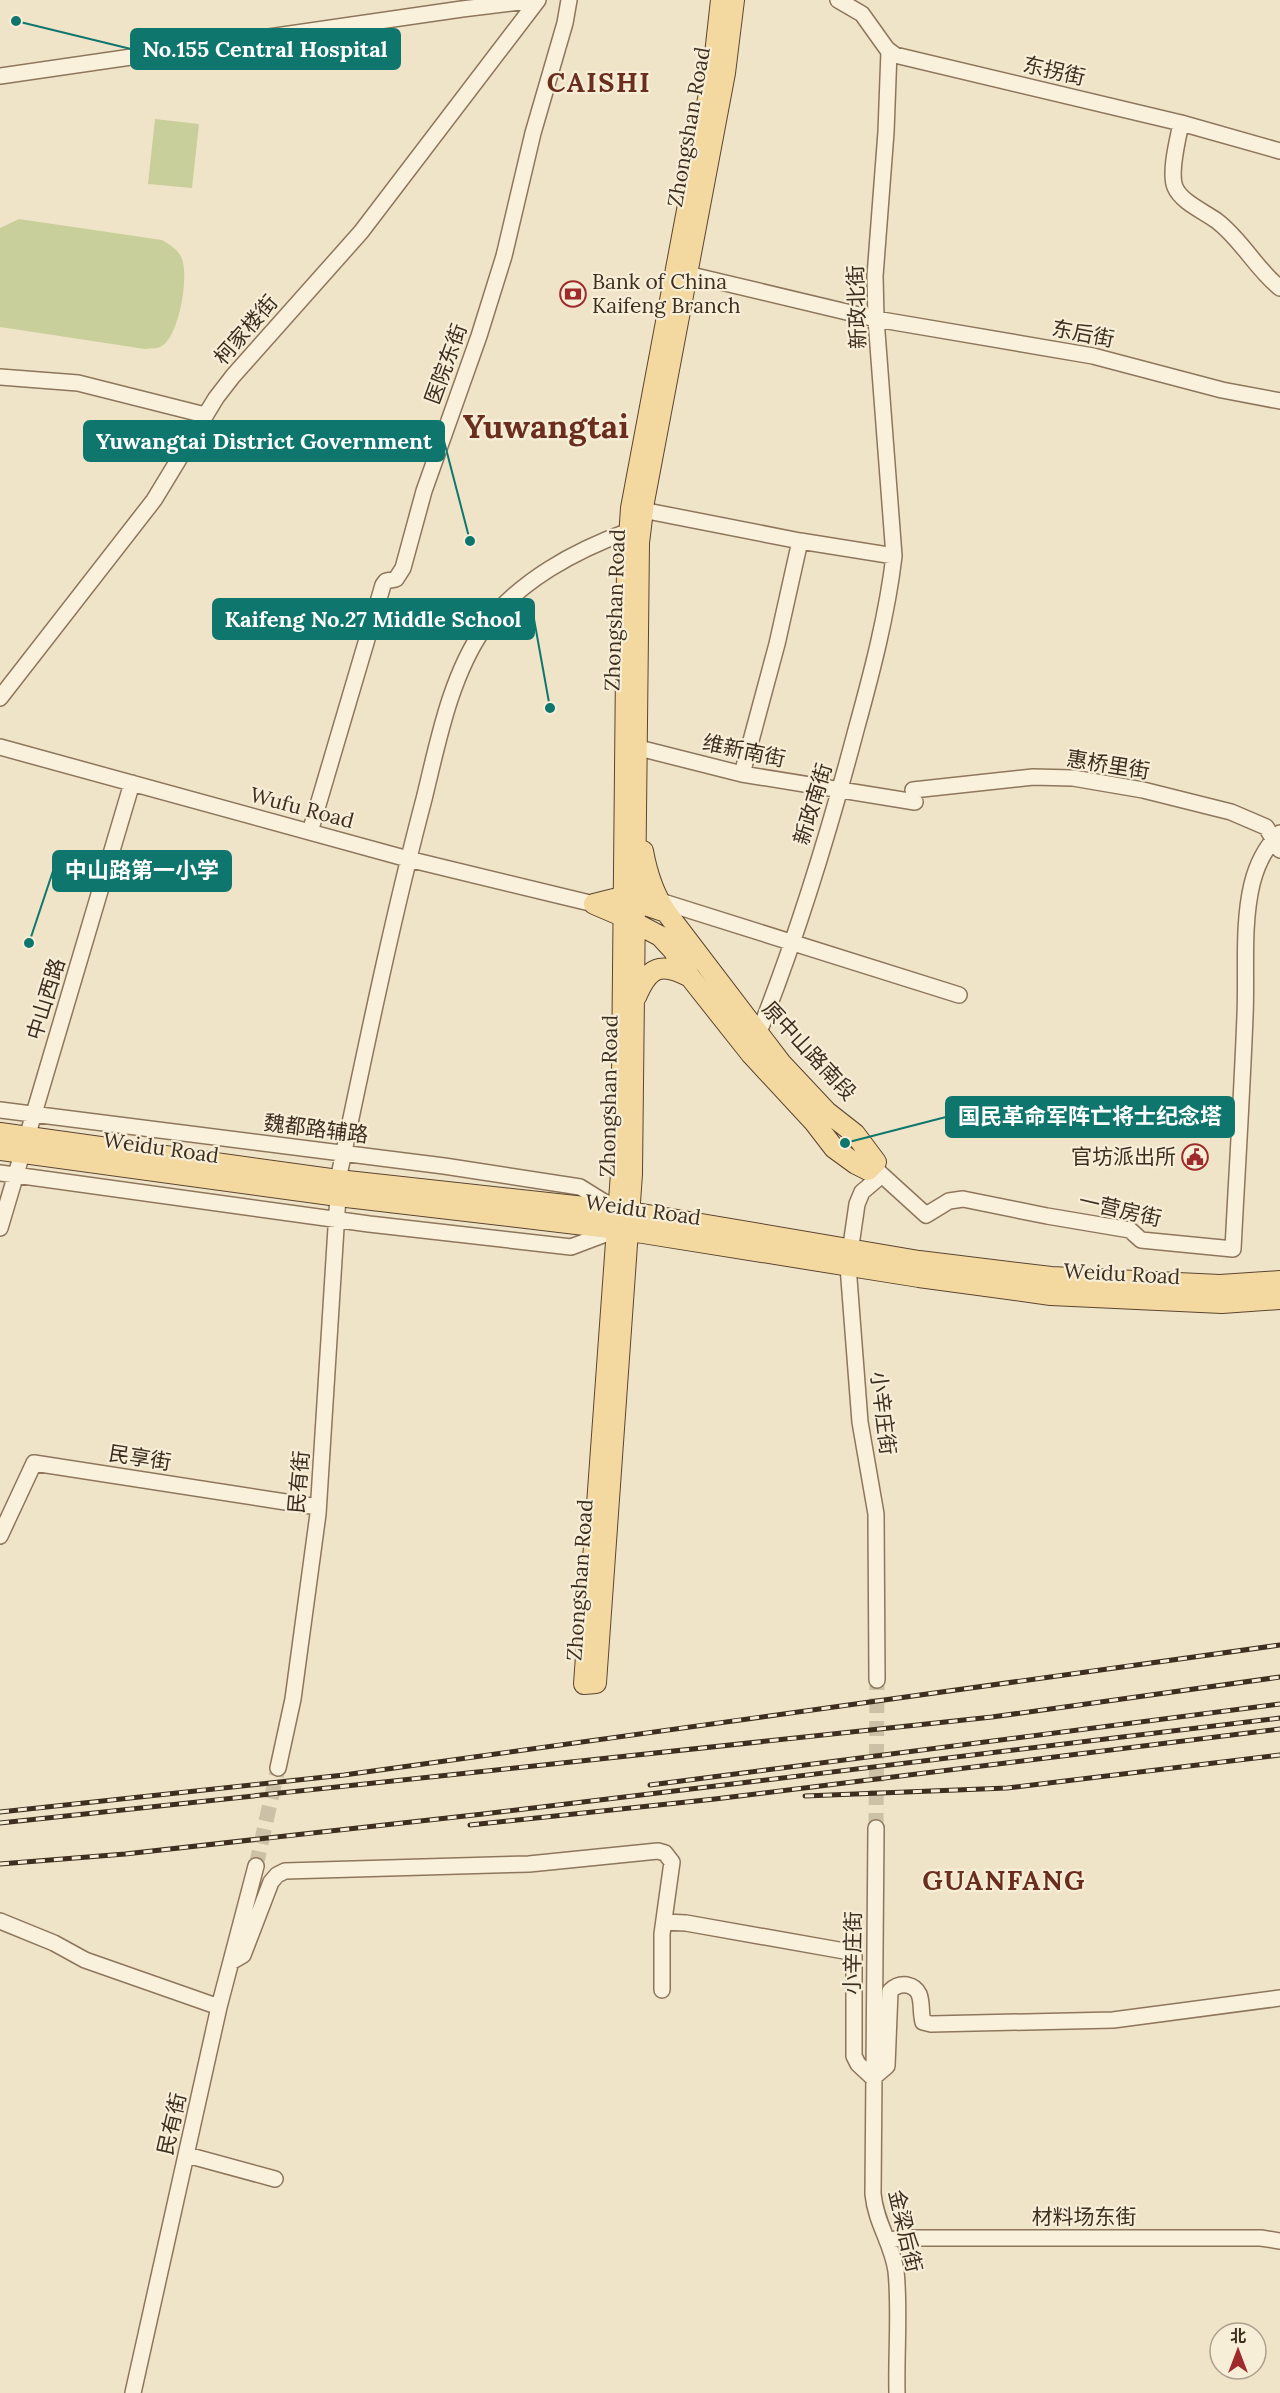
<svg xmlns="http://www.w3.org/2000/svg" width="1280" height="2393" font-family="Lora,'Noto Sans SC',serif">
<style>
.grass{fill:#c9cf9b}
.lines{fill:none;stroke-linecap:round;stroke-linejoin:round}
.minor-tunnel{stroke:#ccc0a6;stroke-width:15;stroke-dasharray:15 8;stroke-linecap:butt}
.minor-casing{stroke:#8d765c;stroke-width:18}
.major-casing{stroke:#5b4430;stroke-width:22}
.minor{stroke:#faf1dc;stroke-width:15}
.major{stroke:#f3d9a0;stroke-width:20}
.rail-casing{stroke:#3d2e20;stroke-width:5}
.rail{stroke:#f7eed8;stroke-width:3;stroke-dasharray:9;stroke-linecap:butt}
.labels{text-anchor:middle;stroke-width:4.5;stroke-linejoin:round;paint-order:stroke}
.street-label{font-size:21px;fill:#3d2e20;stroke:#f7eed8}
.poi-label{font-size:21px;fill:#3d2e20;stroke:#f7eed8;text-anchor:start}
.district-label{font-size:27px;font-weight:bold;letter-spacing:1.5px;fill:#6b2e1e;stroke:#f7eed8}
.town-label{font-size:33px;font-weight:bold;fill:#6b2e1e;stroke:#f7eed8}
.leader{fill:none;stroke:#0f766e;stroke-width:2}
.callout-dot{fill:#0f766e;stroke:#f7eed8;stroke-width:2}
.callout{fill:#0f766e;stroke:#0f766e;stroke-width:2}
.callout-label{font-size:22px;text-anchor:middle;font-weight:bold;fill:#fff}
</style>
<rect width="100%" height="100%" fill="#f0e4c8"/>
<path class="grass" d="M155,119L199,124L192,188L148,184Z
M19,219L162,240C170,245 179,250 182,259C189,277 179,339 160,347C156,349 150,348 145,349L0,327V228Z"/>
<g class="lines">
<path class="minor-tunnel" d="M876,1828L877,1680
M256,1866L278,1768"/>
<g class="minor-casing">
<path id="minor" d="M838,0L862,14L887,49L895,55L1181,123L1280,151
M0,76L462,9L537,0
M1181,123C1178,139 1169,172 1175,187C1181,202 1205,212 1217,221C1242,240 1256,269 1280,288
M687,274L876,319L1093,356L1222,390L1280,401
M0,377L78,383L205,415
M642,510L800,541L894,556
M0,698L154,500L216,398L233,376L361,232L538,0
M0,747L408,859L594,904
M635,747L742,774L915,802
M742,774L777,644L800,541
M913,790L1033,777L1073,778L1143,790L1231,812L1266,827L1280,850
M310,832L383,585L386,581L396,579L403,568L424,491L479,336L504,256L533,133L565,23L569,0
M657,900L959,995
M755,1042C796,941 828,836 856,730C872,672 887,615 894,556L876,319L875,276L886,132L889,51
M0,1110L444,1166L580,1187L617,1210
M875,1168L882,1175L862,1192L857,1204L848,1266L860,1422L876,1514L877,1680
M0,1173L369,1224L571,1247L616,1230
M882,1175L926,1215L949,1201L963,1199L1047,1216L1130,1230L1141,1240L1233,1249C1237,1171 1242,1094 1245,1016C1247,973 1242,926 1252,884C1257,864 1265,847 1280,833
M338,1180C365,1052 391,924 424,799C438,742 450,677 484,628C518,581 576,550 629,531
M0,1228L132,783
M0,1536L34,1463L318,1507
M278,1768L293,1699L318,1514L338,1196
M876,1828L873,2194C876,2224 892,2243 896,2271C900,2308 896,2355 897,2393
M0,1921L54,1943L85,1960L219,2007
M664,1922L686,1923L850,1952L854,1956V2056L858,2064L873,2078
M231,1962L243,1955L271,1882L277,1875L285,1871L529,1864L658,1851L665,1853L672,1862L662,1934V1990
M873,2078L887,2066L890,1991C895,1986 900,1984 907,1985C926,1989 919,2009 923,2022L931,2024L1113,2020L1280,1998
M187,2155L275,2179
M887,2241L900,2238H1261L1280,2241
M133,2393L219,2007L256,1866"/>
</g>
<g class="major-casing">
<path id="major" d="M721,0L713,72L631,508L627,568L621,1173L584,1684L596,1683L632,1174L639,543L644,502L725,73L734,0
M643,851C647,873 653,893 666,912
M622,897L666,912L781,1063L827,1112L855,1134L876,1162L868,1170L856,1164L834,1148L814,1122L751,1054L690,977L673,950L660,936L622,916L594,904Z
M636,997C649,967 660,961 690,977
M0,1133L338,1180L630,1212L919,1261L1051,1277L1220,1285L1280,1281
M0,1150L338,1196L618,1229L919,1277L1051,1295L1222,1303L1280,1299"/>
</g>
<use href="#minor" class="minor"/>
<use href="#major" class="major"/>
<g class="rail-casing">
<path id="rail" d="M650,1785L1280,1704
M805,1796L1007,1788L1280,1755
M0,1812L344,1775L1280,1645
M0,1823L992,1717L1280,1677
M470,1825L715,1799L1280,1729
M0,1864L125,1854L483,1814L1280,1718"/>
</g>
<use href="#rail" class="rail"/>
</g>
<defs>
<g id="bank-ring" transform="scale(1.35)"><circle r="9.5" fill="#f7eed8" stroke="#9e2a2b" stroke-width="1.5"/><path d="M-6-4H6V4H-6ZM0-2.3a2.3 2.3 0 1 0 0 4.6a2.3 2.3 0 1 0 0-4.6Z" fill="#9e2a2b"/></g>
<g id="civic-ring" transform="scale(1.35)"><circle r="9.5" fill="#f7eed8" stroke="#9e2a2b" stroke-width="1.5"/><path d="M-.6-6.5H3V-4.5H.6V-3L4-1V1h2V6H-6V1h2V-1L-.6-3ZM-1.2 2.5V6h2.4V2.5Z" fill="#9e2a2b"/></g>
</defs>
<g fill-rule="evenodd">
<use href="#bank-ring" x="573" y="294"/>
<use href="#civic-ring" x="1195" y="1157"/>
</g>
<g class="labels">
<g class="street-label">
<text transform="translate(1054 71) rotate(13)" y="7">东拐街</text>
<text transform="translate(689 127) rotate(-80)" y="7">Zhongshan Road</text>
<text transform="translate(857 307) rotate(-92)" y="7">新政北街</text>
<text transform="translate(246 330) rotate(-49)" y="7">柯家楼街</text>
<text transform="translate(1083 334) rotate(11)" y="7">东后街</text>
<text transform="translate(446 364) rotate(-70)" y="7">医院东街</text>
<text transform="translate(615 610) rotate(-88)" y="7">Zhongshan Road</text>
<text transform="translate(744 751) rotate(12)" y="7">维新南街</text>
<text transform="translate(1108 765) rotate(9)" y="7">惠桥里街</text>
<text transform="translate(813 804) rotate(-73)" y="7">新政南街</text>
<text transform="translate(302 808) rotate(15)" y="7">Wufu Road</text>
<text transform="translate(46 999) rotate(-73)" y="7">中山西路</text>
<text transform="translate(809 1051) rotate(47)" y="7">原中山路南段</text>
<text transform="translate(609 1096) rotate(-89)" y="7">Zhongshan Road</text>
<text transform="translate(316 1129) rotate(7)" y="7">魏都路辅路</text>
<text transform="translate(161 1148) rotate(8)" y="7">Weidu Road</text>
<text transform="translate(643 1210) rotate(8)" y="7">Weidu Road</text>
<text transform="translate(1120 1210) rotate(13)" y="7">一营房街</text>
<text transform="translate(1122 1274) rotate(3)" y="7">Weidu Road</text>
<text transform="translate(883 1413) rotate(83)" y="7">小辛庄街</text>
<text transform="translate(140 1458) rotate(9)" y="7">民享街</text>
<text transform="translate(299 1482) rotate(-85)" y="7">民有街</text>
<text transform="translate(580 1580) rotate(-86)" y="7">Zhongshan Road</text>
<text transform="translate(853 1953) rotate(-89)" y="7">小辛庄街</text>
<text transform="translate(172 2124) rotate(-77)" y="7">民有街</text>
<text x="1084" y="2224">材料场东街</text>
<text transform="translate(905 2231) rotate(77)" y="7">金梁后街</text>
</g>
<g class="poi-label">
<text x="592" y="289">Bank of China<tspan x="592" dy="24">Kaifeng Branch</tspan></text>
<text x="1176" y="1164" text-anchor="end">官坊派出所</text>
</g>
<g class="district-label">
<text x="599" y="92">CAISHI</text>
<text x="1004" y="1890">GUANFANG</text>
</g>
<g class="town-label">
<text x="546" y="438">Yuwangtai</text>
</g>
</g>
<path class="leader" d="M16 21L131 49M470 541L444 441M550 708L534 619M29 943L53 871M845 1143L946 1117"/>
<g class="callout-dot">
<circle cx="16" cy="21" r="6"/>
<circle cx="470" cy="541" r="6"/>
<circle cx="550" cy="708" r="6"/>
<circle cx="29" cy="943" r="6"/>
<circle cx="845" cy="1143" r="6"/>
</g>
<g class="callout">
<rect x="131" y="29" width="269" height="40" rx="6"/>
<rect x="84" y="421" width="360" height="40" rx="6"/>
<rect x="213" y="599" width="321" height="40" rx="6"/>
<rect x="53" y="851" width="178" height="40" rx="6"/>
<rect x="946" y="1097" width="288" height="40" rx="6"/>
</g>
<g class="callout-label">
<text x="265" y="57">No.155 Central Hospital</text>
<text x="264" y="449">Yuwangtai District Government</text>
<text x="373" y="627">Kaifeng No.27 Middle School</text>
<text x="142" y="878">中山路第一小学</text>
<text x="1090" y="1124">国民革命军阵亡将士纪念塔</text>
</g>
<g transform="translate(1238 2351)"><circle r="28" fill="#f7eed8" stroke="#ada18e" stroke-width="1.5"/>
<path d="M0-4.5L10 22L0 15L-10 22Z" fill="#9e2a2b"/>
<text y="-9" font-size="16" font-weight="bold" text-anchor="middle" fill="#3d2e20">北</text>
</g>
</svg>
